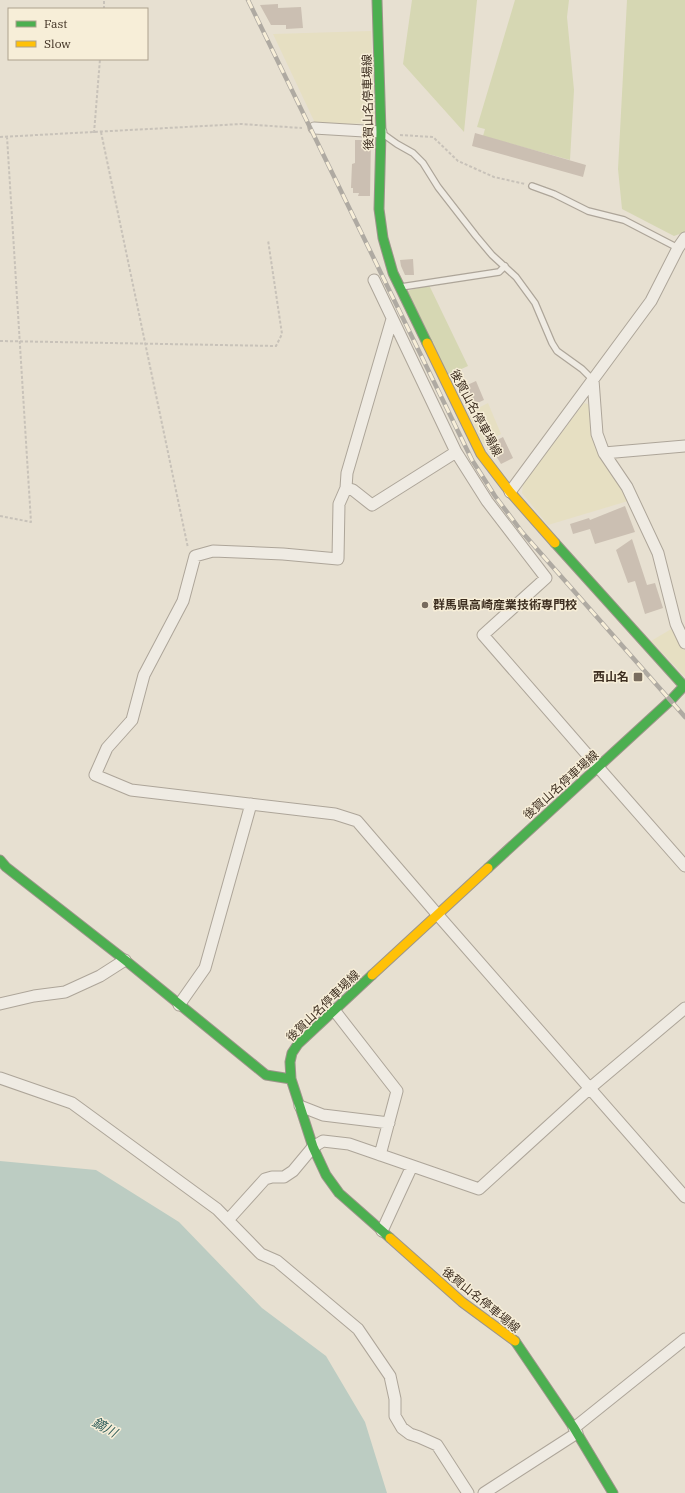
<svg xmlns="http://www.w3.org/2000/svg" width="685" height="1493" font-family="'IBM Plex Serif','Noto Sans JP',serif">
<style>
.farmland{fill:#e6dfc2}
.green{fill:#d6d7b3}
.water{fill:#bcccc2}
.building{fill:#cbbfb2}
.lines{fill:none;stroke-linecap:round;stroke-linejoin:round}
.lane-casing{stroke:#ada599;stroke-width:8}
.street-casing{stroke:#ada599;stroke-width:13}
.fast-casing{stroke:#9c958a;stroke-width:11}
.slow-casing{stroke:#9c958a;stroke-width:11}
.path{stroke:#c8c2b9;stroke-width:2;stroke-dasharray:3 2;stroke-linecap:butt}
.lane{stroke:#efebe3;stroke-width:5.5}
.street{stroke:#efebe3;stroke-width:11}
.fast{stroke:#4caf50;stroke-width:9}
.slow{stroke:#ffc107;stroke-width:9}
.rail-casing{stroke:#afaaa2;stroke-width:4.5}
.rail{stroke:#f7eed8;stroke-width:3;stroke-dasharray:9;stroke-linecap:butt}
.poi-dot{fill:#786c5e;stroke:#f7eed8;stroke-width:1.5}
.labels{text-anchor:middle;stroke-width:3;stroke-linejoin:round;paint-order:stroke}
.street-label{font-size:12px;fill:#3d2e20;stroke:#f7eed8}
.poi-label{font-size:12px;font-weight:bold;fill:#3d2e20;stroke:#f7eed8;text-anchor:start}
.water-label{font-size:13px;font-style:italic;fill:#2f5d5a;stroke:#f7eed8}
</style>
<rect width="100%" height="100%" fill="#e7e0d1"/>
<path class="farmland" d="M371,31L375,123L316,125L273,34Z
M488,403L501,434L483,444L468,413Z
M584,403L588,404L590,407L597,449L628,501L548,525L522,493L523,484Z
M673,628L685,651V677L651,641Z"/>
<path class="green" d="M412,0H477L464,132L403,64Z
M515,0H569L567,17L574,90L570,160L483,136L485,129L477,127Z
M627,0H685V232L674,236L622,209L618,169Z
M429,285L468,366L448,375L407,291Z"/>
<path class="water" d="M0,1161L96,1170L179,1222L262,1308L326,1356L365,1422L387,1493H0Z"/>
<path class="building" d="M278,4V8L301,7L303,28L286,29V25H271L260,5Z
M475,133L586,165L583,177L472,146Z
M355,140H371L370,196H358L359,193H353V188H351L352,164L355,163Z
M413,259L414,275H405L401,266L400,260Z
M476,381L484,400L471,406L463,387Z
M503,437L513,458L501,464L489,444Z
M625,506L635,532L595,544L590,529L573,534L570,524L589,518L590,520Z
M632,539L647,585L655,583L663,608L645,614L635,581L628,583L616,550Z"/>
<g class="lines">
<g class="lane-casing">
<path id="lane" d="M383,134L397,144L413,153L423,163L438,187L476,236L492,255L516,277L535,303L552,343L557,351L582,369L593,380
M532,186L554,194L588,211L624,220L678,248
M401,287L499,272L505,266"/>
</g>
<g class="street-casing">
<path id="street" d="M314,128L381,132
M374,280L456,452L487,501L546,578L483,635L598,767L685,866
M593,380L597,434L604,453L685,446
M456,452L372,505L353,490L346,488L339,504L338,559L283,554L213,551L195,556L183,601L144,675L132,720L107,748L95,775L131,790L335,814L357,821L437,914L685,1197
M604,453L627,487L658,553L676,624L685,643
M346,488L347,473L392,319
M510,492L651,301L678,248L685,238
M0,1004L34,996L65,992L100,976L125,960
M179,1005L205,968L251,804
M334,1010L397,1091L380,1155
M0,1078L72,1103L217,1209L261,1254L277,1261L358,1329L390,1376L395,1399V1416L402,1428L410,1434L419,1437L437,1445L468,1493
M300,1106L323,1115L389,1123
M228,1220L265,1179L272,1177H284L293,1171L313,1147L323,1141L349,1144L479,1189L590,1088L685,1008
M382,1231L412,1166
M574,1428L685,1339
M484,1493L577,1433"/>
</g>
<g class="fast-casing">
<path id="fast" d="M377,0L381,132L379,209L383,238L393,273L427,343
M0,860L6,867L125,960L266,1075L291,1079
M488,868L671,700L684,686L555,543
M372,975L298,1044L292,1053L290,1062L291,1079L313,1147L326,1175L339,1193L390,1238
M515,1341L574,1428L613,1493"/>
</g>
<g class="slow-casing">
<path id="slow" d="M427,343L481,454L510,492L555,543
M372,975L488,868
M390,1238L462,1302L515,1341"/>
</g>
<path class="path" d="M104,9V0
M101,132L188,548
M94,133L100,59
M400,135L433,137L458,161L494,177L525,184
M0,137L241,124L302,128
M0,341L276,346L282,334L268,240
M0,516L31,522L7,137"/>
<use href="#lane" class="lane"/>
<use href="#street" class="street"/>
<use href="#fast" class="fast"/>
<use href="#slow" class="slow"/>
<g class="rail-casing">
<path id="rail" d="M248,0L472,460L495,496L522,532L685,717"/>
</g>
<use href="#rail" class="rail"/>
</g>
<g class="poi-dot">
<circle cx="425" cy="605" r="4"/>
<rect x="633" y="672" width="10" height="10" rx="2"/>
</g>
<g class="labels">
<g class="street-label">
<text transform="translate(368 102) rotate(-91)" y="4">後賀山名停車場線</text>
<text transform="translate(476 413) rotate(62)" y="4">後賀山名停車場線</text>
<text transform="translate(561 785) rotate(-42)" y="4">後賀山名停車場線</text>
<text transform="translate(323 1006) rotate(-44)" y="4">後賀山名停車場線</text>
<text transform="translate(481 1300) rotate(39)" y="4">後賀山名停車場線</text>
</g>
<g class="poi-label">
<text x="433" y="609">群馬県高崎産業技術専門校</text>
<text x="629" y="681" text-anchor="end">西山名</text>
</g>
<g class="water-label">
<text transform="translate(105 1427) rotate(29)" y="5">鏑川</text>
</g>
</g>
<rect x="8" y="8" width="140" height="52" fill="#f7eed8" stroke="#ada18e"/>
<rect x="16" y="21" width="20" height="6" fill="#4caf50" stroke="#ada18e"/>
<text x="44" y="28" font-size="12" fill="#3d2e20">Fast</text>
<rect x="16" y="41" width="20" height="6" fill="#ffc107" stroke="#ada18e"/>
<text x="44" y="48" font-size="12" fill="#3d2e20">Slow</text>
</svg>
